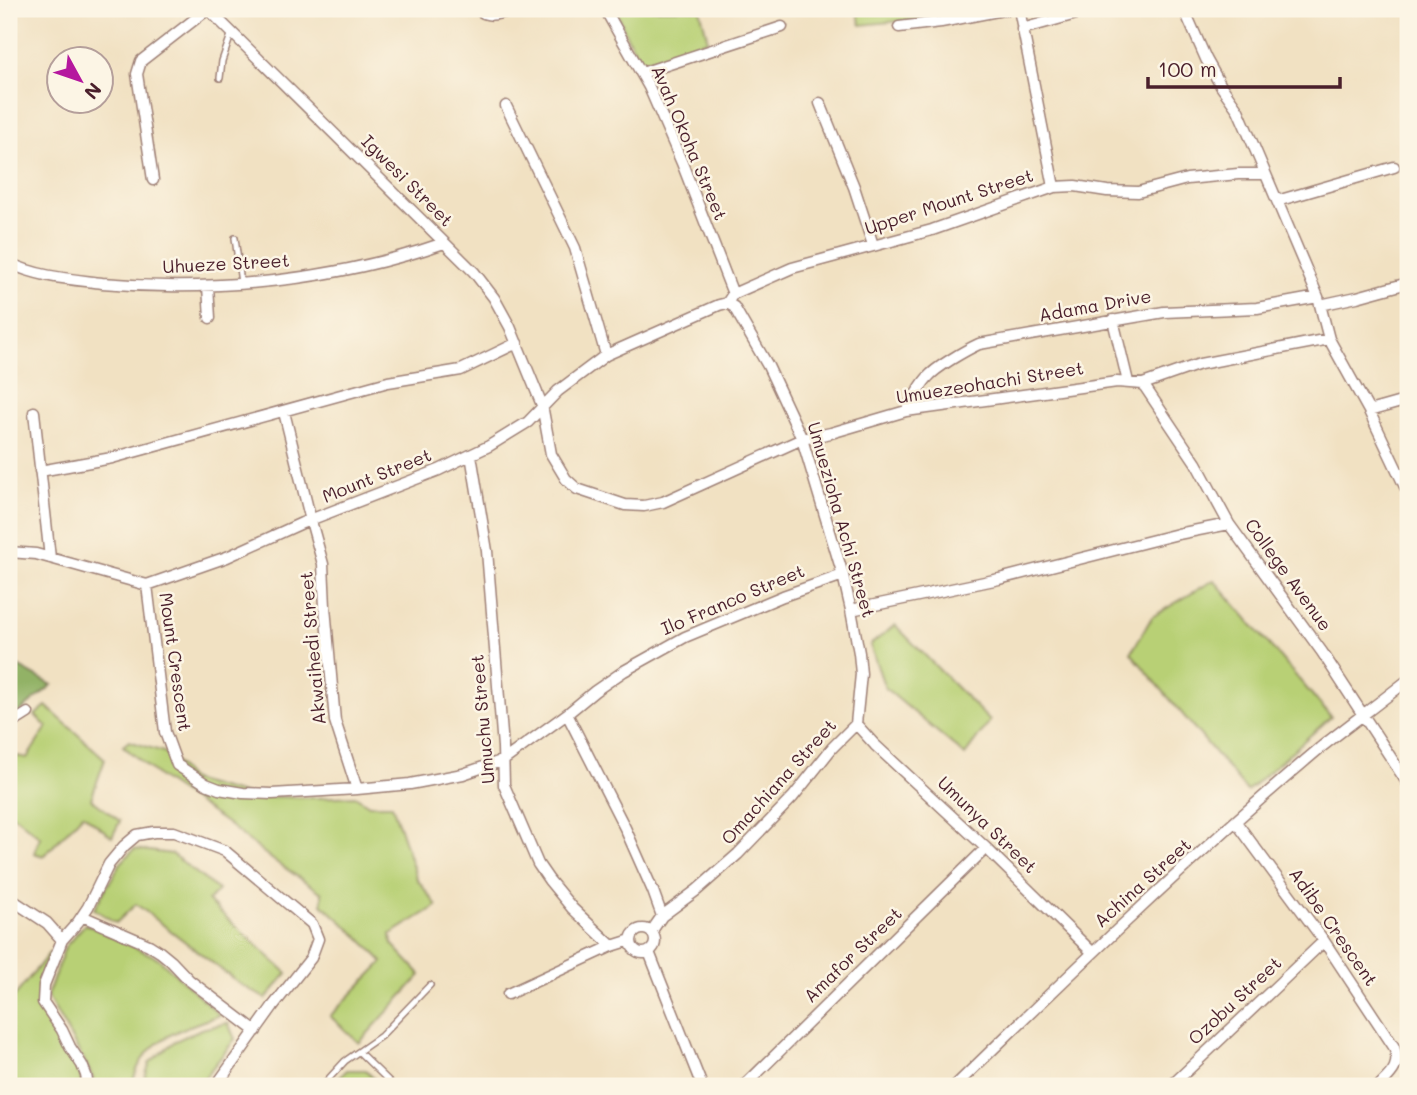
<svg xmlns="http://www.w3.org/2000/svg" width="1417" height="1095" font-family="Mali,sans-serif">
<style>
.green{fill:#b8d074;stroke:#817850;stroke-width:2}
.forest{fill:#92b266;stroke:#6e6848;stroke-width:2}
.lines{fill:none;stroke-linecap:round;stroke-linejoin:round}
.lane-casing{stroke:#9e8076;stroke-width:8}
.street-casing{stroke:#9e8076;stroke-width:13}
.lane{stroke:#fff;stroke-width:5}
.street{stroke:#fff;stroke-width:10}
.labels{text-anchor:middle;stroke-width:5;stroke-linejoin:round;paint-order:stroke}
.street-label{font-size:18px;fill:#4a1f2b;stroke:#fcf5e5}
</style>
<rect width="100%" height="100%" fill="#fcf5e5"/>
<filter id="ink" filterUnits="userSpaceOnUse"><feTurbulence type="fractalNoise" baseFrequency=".0143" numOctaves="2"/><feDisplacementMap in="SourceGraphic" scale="14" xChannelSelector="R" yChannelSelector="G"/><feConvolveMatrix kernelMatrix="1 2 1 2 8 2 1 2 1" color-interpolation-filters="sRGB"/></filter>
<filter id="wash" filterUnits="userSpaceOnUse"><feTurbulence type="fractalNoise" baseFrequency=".00686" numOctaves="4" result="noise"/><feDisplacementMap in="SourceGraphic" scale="28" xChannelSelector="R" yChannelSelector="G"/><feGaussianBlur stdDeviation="1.57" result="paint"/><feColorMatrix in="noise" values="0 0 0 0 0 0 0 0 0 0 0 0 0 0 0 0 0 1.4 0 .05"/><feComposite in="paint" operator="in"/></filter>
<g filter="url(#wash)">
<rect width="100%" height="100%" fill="#f1e1c2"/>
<path class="green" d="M616,9H700L708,40L642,62L627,37Z
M856,9H938L941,17L861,25Z
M1214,580L1331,717L1247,791L1131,653L1152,617Z
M895,625L990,721L965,755L885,688L870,645Z
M46,706L105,759L91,799L120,821L112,837L83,814L44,856L34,853L40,837L16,817L9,815V767L17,756L27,758L47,727L35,715Z
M129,741L167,753L191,780L250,796L316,798L355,796L369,805H392L417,879L437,906L391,934L392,944L421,975L359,1043L330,1016L383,962L361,939L322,904V893L273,860L225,822L162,779L123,746Z
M134,849L172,854L218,890L208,901L287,973L266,999L240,984L136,904L116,923L94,909L120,864Z
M85,924L158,958L220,1015C181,1029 141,1039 132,1086H94L93,1078L86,1064L47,996L65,947Z
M51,951L38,999L56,1035L80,1074L82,1086H9V1003Z
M228,1023L235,1039L198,1086H142L150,1062L175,1041L201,1029Z
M347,1070H366L380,1086H330Z"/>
<path class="forest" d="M16,665L52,685L9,721V675Z"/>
</g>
<g filter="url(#ink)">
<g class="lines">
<g class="lane-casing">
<path id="lane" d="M220,78L222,61L232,32
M235,238L241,283
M359,1052L394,1086
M322,1086L345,1061L381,1036L430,985"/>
</g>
<g class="street-casing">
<path id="street" d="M208,9L474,272L494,298L510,327L542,405L551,454L566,479L577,489L625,505L644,506L663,502L802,439L831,433L906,411L1117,382L1143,384L1200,364L1329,339
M478,9C488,20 503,12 515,9
M605,9L649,87L682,163L733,294
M1019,9L1054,187
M1184,9L1206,59L1221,86L1238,110L1252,142L1318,297L1329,339L1369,411L1408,493
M899,27L941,22L1008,9
M1022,29L1094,9
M642,73L782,27
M820,103L854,187L873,245
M506,106L575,248L606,355
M153,180L137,74L141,61L208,9
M1277,201L1394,167
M9,263C38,277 70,279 102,283C214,293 338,280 444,243
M208,286L210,318
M727,303L733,294L792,268L932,230L1054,187L1075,186L1107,191L1138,192L1187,179L1238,174H1265
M727,303L734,307L768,366L802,439L843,575L851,610L859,653L861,674L856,724
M1320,305L1357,297L1408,283
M1113,320L1128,382
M1143,384L1196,463L1229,524L1322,652L1408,784
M906,411C913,400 919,387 927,378C936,367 966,350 979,344L1164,312L1257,308L1318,297
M1369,411L1408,400
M34,412L50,558
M284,412L311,521L323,564L325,607L335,721L357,789L410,784L463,774L504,760L567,714L595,691L624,671L685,637L783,596L843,575
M471,455L487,551L503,747L504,785L538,864L549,880L572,908L612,946
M40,471L112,458L388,382L461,370L517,343
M9,552L36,554L147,585L227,557L302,523L439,470L466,457L489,446L528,422L558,391L606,355L719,305L727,303
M147,585L165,732L177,765L206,784L219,789L243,793L272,794L357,789
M851,610L999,579L1178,534L1229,524
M567,714L625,828L653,891L662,916
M856,724L875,745L986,848L1093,953
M9,725L28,713
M1236,822L1324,941L1394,1047C1401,1066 1392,1073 1379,1086
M9,898L47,923L62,940
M82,916L149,945L160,952L171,961L189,980L256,1031
M631 941a12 12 0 1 1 24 0a12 12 0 1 1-24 0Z
M651,932L662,916L697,890L738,854L793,797L832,748L856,724
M649,952L702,1086
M508,994L612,946L631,940
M88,1086L86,1075L82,1065L70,1047L62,1030L43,1002L44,985L62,940L78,922L88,907L109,864L124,846L137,835L154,832H174L225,851L312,924L318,939L311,958L273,1006L216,1086
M744,1086L986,848
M955,1086C1073,971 1193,855 1320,748C1349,725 1379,703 1408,680
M1171,1086L1324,941"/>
</g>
<use href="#lane" class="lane"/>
<use href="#street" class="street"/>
</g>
</g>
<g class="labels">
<g class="street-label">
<text transform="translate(689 143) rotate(67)" y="6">Avah Okoha Street</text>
<text transform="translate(407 181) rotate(45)" y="6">Igwesi Street</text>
<text transform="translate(949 202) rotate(-18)" y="6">Upper Mount Street</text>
<text transform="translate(226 264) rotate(-3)" y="6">Uhueze Street</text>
<text transform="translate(1095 306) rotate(-10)" y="6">Adama Drive</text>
<text transform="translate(990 383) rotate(-9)" y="6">Umuezeohachi Street</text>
<text transform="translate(377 476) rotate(-22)" y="6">Mount Street</text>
<text transform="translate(841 520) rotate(74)" y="6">Umuezioha Achi Street</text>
<text transform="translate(1288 575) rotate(54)" y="6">College Avenue</text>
<text transform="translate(733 600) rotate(-23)" y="6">Ilo Franco Street</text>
<text transform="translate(313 648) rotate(-95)" y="6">Akwaihedi Street</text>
<text transform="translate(175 662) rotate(82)" y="6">Mount Crescent</text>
<text transform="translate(483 719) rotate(-95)" y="6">Umuchu Street</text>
<text transform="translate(779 782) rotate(-48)" y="6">Omachiana Street</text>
<text transform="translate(987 825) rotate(44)" y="6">Umunya Street</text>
<text transform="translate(1143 883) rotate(-42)" y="6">Achina Street</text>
<text transform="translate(1333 927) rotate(55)" y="6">Adibe Crescent</text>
<text transform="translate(853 955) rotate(-44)" y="6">Amafor Street</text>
<text transform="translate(1235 1001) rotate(-43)" y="6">Ozobu Street</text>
</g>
</g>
<rect width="1417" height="1095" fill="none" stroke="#fcf5e5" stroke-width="35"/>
<g transform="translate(80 80) rotate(130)"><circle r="33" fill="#fcf5e5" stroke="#b59f9b" stroke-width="2"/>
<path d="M0-5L12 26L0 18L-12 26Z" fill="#b5179e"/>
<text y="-10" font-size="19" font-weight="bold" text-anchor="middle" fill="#4a1f2b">N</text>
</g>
<path d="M1148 77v10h192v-10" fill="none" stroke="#4a1f2b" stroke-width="3.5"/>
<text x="1158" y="77" font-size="21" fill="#4a1f2b" stroke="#fcf5e5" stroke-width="5" paint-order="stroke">100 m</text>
</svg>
